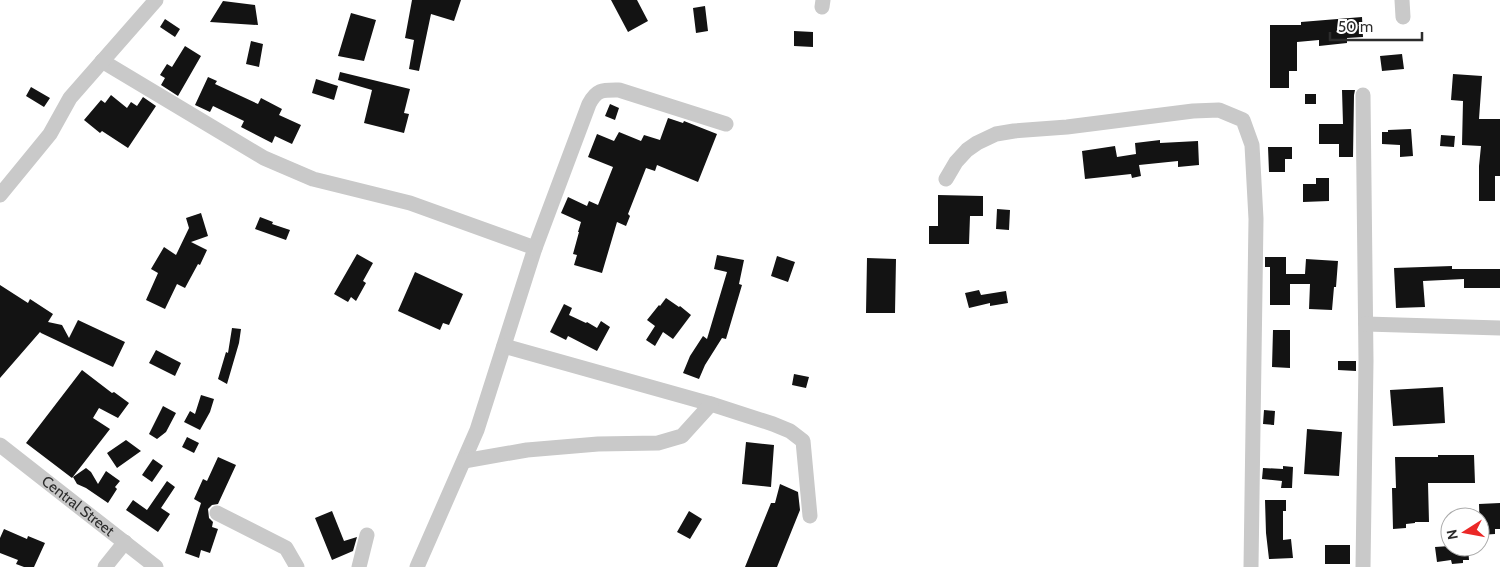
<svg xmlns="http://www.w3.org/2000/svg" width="1500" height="567" font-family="Cabin,sans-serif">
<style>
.building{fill:#131313}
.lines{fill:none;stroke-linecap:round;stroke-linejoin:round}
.minor{stroke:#c9c9c9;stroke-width:15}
.labels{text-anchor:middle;stroke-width:5;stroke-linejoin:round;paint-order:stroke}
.street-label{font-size:15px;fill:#2c2c2c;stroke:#fff}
</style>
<rect width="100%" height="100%" fill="#fff"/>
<path class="building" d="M412,0H461L454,21L431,14L419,71L409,69L414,40L405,38Z
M611,0H637L648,21L628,32Z
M223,1L255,5L258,25L210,22Z
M705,6L708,31L696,33L693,8Z
M351,13L376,20L364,61L338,56Z
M1362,17L1363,37L1347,38V43L1319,46V40L1297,42V71H1289V88H1270V25H1301V22Z
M165,19L180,29L175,37L160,27Z
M794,31L813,32V47L794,46Z
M251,41L263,44L259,67L246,64Z
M185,46L201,56L178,96L161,85L165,78L160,75L167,64L172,67Z
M1402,54L1404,69L1382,71L1380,56Z
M340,72L410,89L404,113L409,114L404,133L364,123L372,90L338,80Z
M1453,74L1482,76L1479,119H1500V176H1495V201H1479V166L1481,146L1462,145L1463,101L1451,100Z
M208,77L217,81L215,84L258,104L261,98L282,109L279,115L301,125L292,144L275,136L272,143L241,127L244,121L213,106L210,112L195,105Z
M316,79L338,86L334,100L312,93Z
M31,87L50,98L44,107L26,96Z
M1342,90H1355L1354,95L1353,157H1339V144H1319V124H1343Z
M1305,94H1316V104H1305Z
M111,95L127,108L131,102L137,106L143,97L156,106L128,148L102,131L100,133L84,120L101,100L105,103Z
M610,104L619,108L615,120L605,116Z
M668,118L683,123L684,121L717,134L698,182L657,165L655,171L646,168L628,214L630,216L626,226L617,222L602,273L574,265L577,255L573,254L579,232H578L581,222L561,213L568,197L587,206L589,201L598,205L613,167L588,157L597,134L614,141L619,132L641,141L644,135L660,140Z
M1411,129L1413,156L1400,157V145L1382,144V132H1388V130Z
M1441,135L1455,136L1454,147L1440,146Z
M1160,140V143L1198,141L1199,165L1178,167V161L1139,165L1141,176L1132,178L1131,174L1085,179L1082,151L1115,146L1117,157L1136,154L1135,143Z
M1268,147H1292V159H1285V172H1269Z
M1316,178H1329V201L1303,202V184H1316Z
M938,195L983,196V216H970L969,244H929V226H938Z
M997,209L1010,210L1009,230L996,229Z
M201,213L208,236L191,242L207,250L200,265L198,264L185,288L177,284L165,309L146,300L158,273L151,269L164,247L176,255L189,228L186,218Z
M260,217L273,222L272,224L290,230L286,240L255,229Z
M357,254L373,263L363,281L366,283L356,301L351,297L348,302L334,294Z
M717,255L744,260L739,284L742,285L726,339L722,338L705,365L699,379L683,373L690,356L703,336L707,339L727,272L714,269Z
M777,256L795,262L788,282L771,276Z
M1265,257H1286V274H1305L1306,259L1338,261L1336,287H1334L1332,310L1309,309L1310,284H1290V305H1270V267H1265Z
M867,258L896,259L895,313H866Z
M1452,266V269H1500V288H1464V279L1423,281L1425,307L1396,308L1394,268Z
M415,272L463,294L449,325L443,323L440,330L398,311Z
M0,285L28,303L30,299L53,314L48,322L62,325L69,338L78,320L125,342L113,367L41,333L40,332L0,378Z
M979,290L981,295L1006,291L1008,303L990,306V303L969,308L965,293Z
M666,298L679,307L680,306L691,315L673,339L663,332L655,346L646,340L655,326L647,320L659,305L660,306Z
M564,304L572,308L569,315L586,323L587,322L597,328L601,321L610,327L597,351L568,336L566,340L550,332Z
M232,328L241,329L239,343L227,384L218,379L226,352L228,353Z
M1273,330H1290V368L1272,367Z
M156,350L181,363L175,376L149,363Z
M1338,361H1356V371L1338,370Z
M82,370L112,393L114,392L129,403L118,418L99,408L93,418L110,429L72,478L26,443Z
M794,374L809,377L806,388L792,385Z
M1443,387L1445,423L1393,426L1390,390Z
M201,395L214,399L210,412L200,430L184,422L190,411L195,414Z
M163,406L176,413L166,432L157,439L149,434Z
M1264,410L1275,411L1274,425L1263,424Z
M1307,429L1342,432L1339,476L1304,474Z
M187,437L199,443L194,453L182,447Z
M126,440L141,451L117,468L107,453Z
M746,442L774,445L771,487L742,484Z
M1438,455H1474L1475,483H1428L1429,522H1415V523L1406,524V528L1393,529L1392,488H1396L1395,457H1438Z
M218,457L236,465L218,504L212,505L208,509L209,518L213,522L212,527L218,529L210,553L201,550L199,558L185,553L201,503L194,499L203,479L207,481Z
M153,459L163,466L152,482L142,475Z
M1283,466L1293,467L1292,488H1281L1282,481L1262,479L1263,468L1283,469Z
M86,468L91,472L98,484L106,471L120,481L115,487L117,489L108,503L86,488L77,484L73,477Z
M167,481L175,487L161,508L170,514L158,532L126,510L133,500L147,510Z
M780,484L798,492L800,510L777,567H745L771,503H775Z
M1265,500H1286V511H1283V540L1291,539L1293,558L1269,559L1266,533Z
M1500,503V529H1495V534L1480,535L1479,504Z
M332,511L344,541L357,537L353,551L332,560L315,518Z
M689,511L702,519L690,539L677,532Z
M4,529L27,539L28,536L45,543L34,567H24L16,564L18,560L0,553V538Z
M1325,545H1350V564H1325Z
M1450,546V547H1468L1469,560H1463V563L1452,564L1451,560L1437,562L1435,547Z"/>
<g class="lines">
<g class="minor">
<path d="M1402,0L1403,17"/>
<path d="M822,7L823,0"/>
<path d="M102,61L264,158L313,179L410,203L535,248L477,430L417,567"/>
<path d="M1363,95L1366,361L1363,567"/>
<path d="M946,179L956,162L967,150L977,143L996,134L1014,131L1067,127L1193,111L1219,110L1243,120L1252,145L1256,219L1251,567"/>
<path d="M0,195L50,134L70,98L156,0"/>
<path d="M535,248L589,104C597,89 603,90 619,90L726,124"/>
<path d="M1366,324L1500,328"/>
<path d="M504,346L711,404L773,424L790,431L803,441L810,516"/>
<path id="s1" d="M0,445L156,567"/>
<path d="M464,461L527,450L598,444L658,443L682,436L711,404"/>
<path d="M217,513L286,548L297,567"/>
<path d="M105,567L125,542"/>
<path d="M359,567L367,535"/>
</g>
</g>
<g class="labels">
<g class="street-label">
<text dy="5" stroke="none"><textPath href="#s1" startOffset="99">Central Street</textPath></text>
</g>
</g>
<g transform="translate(1465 532) rotate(259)"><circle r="24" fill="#ffffff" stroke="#ababab"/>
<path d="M0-4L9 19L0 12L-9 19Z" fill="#eb2827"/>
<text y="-8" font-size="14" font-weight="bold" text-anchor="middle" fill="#2c2c2c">N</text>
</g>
<path d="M1330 32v8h92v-8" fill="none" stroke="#2c2c2c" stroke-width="2.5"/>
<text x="1338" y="32" font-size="15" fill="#2c2c2c" stroke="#ffffff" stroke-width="4" paint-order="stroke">50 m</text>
</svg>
